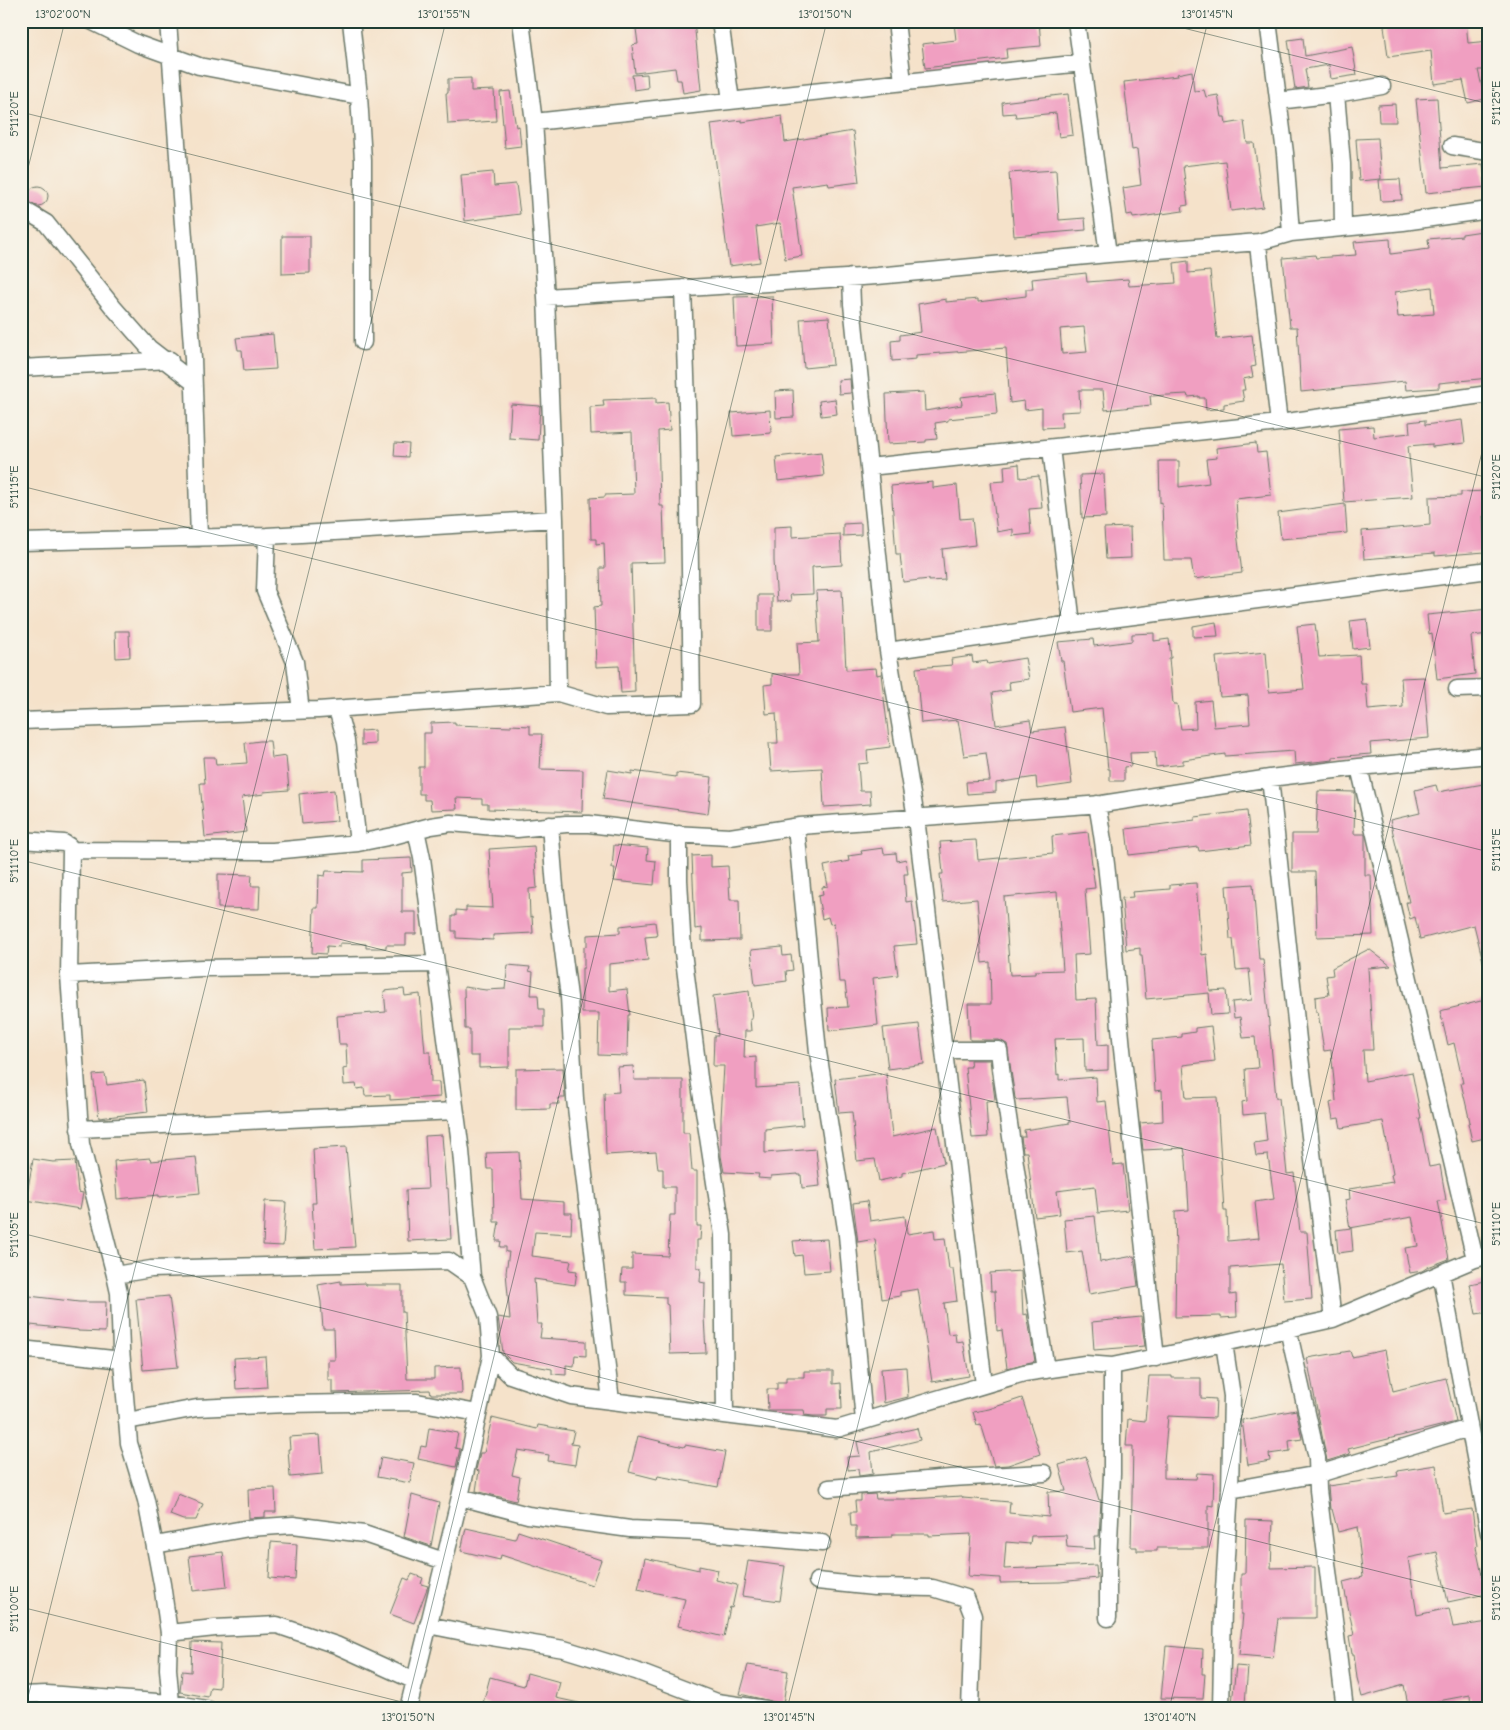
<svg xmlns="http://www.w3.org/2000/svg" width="1510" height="1730" font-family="'Comic Neue',sans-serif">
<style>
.building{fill:#f09fc1;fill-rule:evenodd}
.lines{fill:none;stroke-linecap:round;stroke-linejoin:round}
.street-casing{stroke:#6a7768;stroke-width:19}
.street{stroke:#fff;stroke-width:16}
.ticks{fill:none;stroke:#1f3d34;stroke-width:1;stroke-opacity:0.45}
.neatline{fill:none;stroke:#1f3d34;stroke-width:2}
.ticks-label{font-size:12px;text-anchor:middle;fill:#1f3d34}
</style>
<rect width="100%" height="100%" fill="#f7f3e8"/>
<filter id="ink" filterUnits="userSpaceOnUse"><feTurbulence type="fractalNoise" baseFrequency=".02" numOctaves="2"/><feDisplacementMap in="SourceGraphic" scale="10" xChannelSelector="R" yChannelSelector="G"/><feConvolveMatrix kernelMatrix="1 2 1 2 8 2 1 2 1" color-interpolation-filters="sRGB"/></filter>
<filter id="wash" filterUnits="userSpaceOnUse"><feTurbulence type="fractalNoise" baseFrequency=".0096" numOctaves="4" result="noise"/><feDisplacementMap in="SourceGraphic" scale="20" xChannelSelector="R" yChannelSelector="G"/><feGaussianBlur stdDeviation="1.12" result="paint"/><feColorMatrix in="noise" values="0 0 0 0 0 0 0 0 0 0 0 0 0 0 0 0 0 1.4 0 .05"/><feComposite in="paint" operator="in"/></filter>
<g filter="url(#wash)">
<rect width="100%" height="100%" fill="#f5e2ca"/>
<g id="blocks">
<path class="building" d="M635,21H694L701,90L683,93L681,80H677L675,68L635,73L632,45L638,44Z
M965,21H1039L1041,46L1006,49L1007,58L925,68L922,44L956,40L954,23Z
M1453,21H1466L1468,43L1489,41V70H1478L1485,99L1468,103L1463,80L1434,84L1431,51L1388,57L1384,26L1411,23V26Z
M1303,38L1305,56L1352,47L1357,75L1331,79L1329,65L1305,69L1308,87L1295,89L1288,40Z
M1192,71L1194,91L1204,90L1206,97L1218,95L1222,117H1225L1226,124L1244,121L1247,143H1254L1263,207L1231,211L1225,161L1183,166L1188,205L1182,206L1183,211L1133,218L1132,214L1127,215L1123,188L1141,185L1137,149L1132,150L1124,82L1178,76L1177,74Z
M647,74L648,88L634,90L632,75Z
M471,78V91L494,90L496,121L448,124L446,93H448V79Z
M510,91L516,127L519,126L521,146L505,148L500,92Z
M1068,94L1073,135L1059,137L1056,113L1016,117L1015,113L1003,114L1002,102Z
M1437,98L1442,168L1483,164L1486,187L1426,193L1416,99Z
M1395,104L1396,122H1379L1378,105Z
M782,116L785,142L853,131L859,182L829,186L828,182L792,187L802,256L785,259L780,223L756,227L760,262L729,266L711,124L742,120V122Z
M1378,138L1381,179L1359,181L1356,139Z
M1056,170L1059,220L1085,218L1086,230L1014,236L1009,173Z
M493,172L494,186L516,184L520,214L465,221L461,175Z
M1400,179L1402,200L1381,201L1379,180Z
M28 196a10 10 0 1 1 20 0a10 10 0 1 1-20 0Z
M1489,230V378L1439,383V388L1406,390L1405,381L1301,392L1297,327H1290L1283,258L1315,255L1316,258L1356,255L1354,242L1390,239L1391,254L1429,249L1428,239L1462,236V234ZM1432,287L1434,314L1398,317L1395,292Z
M282,236H310V273L282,274Z
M1188,261V273L1210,271L1217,339L1252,335L1256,366L1251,367L1253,377L1243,379L1245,390H1242L1244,401L1224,404V408L1206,410L1205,398H1199V396L1188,397L1187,394L1150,396L1151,405L1105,410L1103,390H1079L1080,411L1061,412L1062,427L1042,428V408L1025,410L1024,401L1010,403L1006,348L916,355V359L892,361L891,341L900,340V335L921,332L918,304L946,299V302L978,299V302L1026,296V289H1033L1032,279L1086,273L1087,282L1128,279L1129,286L1176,283L1174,263ZM1084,327L1087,352L1062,354L1060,329Z
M772,296L774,344L736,346L734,297Z
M829,317L833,365L804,368L800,319Z
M273,334L276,369L244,371L242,350H238L236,338Z
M850,379L851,393L839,394L838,380Z
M793,390L794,417L776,418L775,391Z
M924,392L925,411L962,405L961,397L995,393L997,414L948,419V421L935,423L937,439L926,440V442L888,444L886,394Z
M656,398V403L668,402L670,430L658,431L660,506H663L665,562L631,563L635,692L621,693L619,666L596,667L594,607L601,606L600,568H605L604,543L596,544V539H591L590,498L605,497V495L634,494L632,432L591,434L590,407L604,406L603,400Z
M835,399L837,414L821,416L819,401Z
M511,404L540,406L538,440L509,438Z
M770,410L771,433L733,436L731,413Z
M1425,420V425L1462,420L1465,443L1432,447V444L1408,446L1413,497L1344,502L1339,429L1373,426L1374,437L1410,433L1409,422Z
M395,443L409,444L408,457L394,456Z
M1256,443L1257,453L1266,452L1271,495L1236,499L1238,532H1237L1242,573L1194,579L1191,560H1164L1162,502L1160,503L1159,461H1179V487L1209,483L1206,459L1217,458L1216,448Z
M821,452L824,476L778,481L776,457Z
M1019,464L1020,478L1039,476L1042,508L1029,509L1031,534L1013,536V529L997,532L991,482L1005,481L1004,466Z
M1104,474L1106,517L1082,518L1080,475Z
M933,482V488L957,485L960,519L972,518L975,545L942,549L945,580L929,581V579L903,582L900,554H896L891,486Z
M1489,491V516H1483L1485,552L1435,556V553L1364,559L1362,531L1430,525L1429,497L1461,496V492Z
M1345,504L1347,533L1281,539L1278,513Z
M861,523V535L843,536V524Z
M792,526V537L840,534L842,565L812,567L813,594L790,595L791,601L777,602L774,561V527Z
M1130,527L1131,558L1106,559L1104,528Z
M842,590L846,670L876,668L877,675L881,674L890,747L867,750L868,763L858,764L860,791H870L871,804L824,807L822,768L771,771L769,743H778L776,713L766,714L764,685L772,684V674H799L797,643L819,642L816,591Z
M758,595H772V631H758Z
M1489,609V634L1471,636L1475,674L1437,679L1432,633L1429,634L1427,615Z
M1367,619L1370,647L1353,649L1350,621Z
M1216,622L1218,636L1193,637V626Z
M1315,624L1319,657L1359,655L1361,684H1366L1368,710L1403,707L1401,678L1424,677L1429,738L1370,743L1371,754L1333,757V760L1295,764L1294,751L1225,756V754L1183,760V764L1156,767L1155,752L1130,753L1131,766L1124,767V781H1110V769H1108L1102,708L1070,712L1063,661H1061L1058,642L1093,639L1094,646L1132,641V634L1154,633V641L1169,639L1171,658H1169L1173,704H1177L1181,729L1196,728L1195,702L1211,700L1214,727L1250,724L1248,695L1220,697L1216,657L1266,652L1269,692L1304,689L1297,626Z
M115,631H129L130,657L116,658Z
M972,656L973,663L987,661L988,664L1025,658L1029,679L1009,682L1010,690L992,693L996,725L1030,720L1032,731L1065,727L1072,784L1037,789L1036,777L996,783V792L967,794L966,782L990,781L986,753L964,756L958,720L921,723L916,668L952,665L951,659Z
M455,722V725L511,727V725L530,726V734H542L540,769L583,770L582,812L488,809V804H482V799L456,798L457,809L431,810L430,800H424V794H419V767H424V733H431V723Z
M375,730V744L361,745V731Z
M260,741H270L272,758L286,756L289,790L263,792L264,794L242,797L246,832L205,837L200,783H205L203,757H215L216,765L247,763L245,743Z
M608,770L632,774V771L676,777V773L712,777L708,814L603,799Z
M1489,783V964L1484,965L1474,925L1420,939L1415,917L1410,919L1406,902H1409L1390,820L1420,813L1415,790L1436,785L1438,792Z
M334,790L337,821L302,824L299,794Z
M1318,791L1355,792L1354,834H1365V875H1371L1373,935L1317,937L1315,872H1292V834H1316Z
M1247,811L1251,845L1199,851L1198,847L1129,855L1126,829L1195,820V817Z
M1088,832L1095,888L1085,889L1090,954L1074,955L1076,1000L1096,999L1098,1045L1108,1044V1070L1085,1071L1084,1038L1055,1039L1057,1075L1059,1074V1080L1096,1077L1097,1102L1106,1101L1113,1165L1123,1164L1128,1210L1098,1213L1095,1186L1057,1191L1060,1214L1035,1217L1027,1152H1023L1021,1137H1025L1024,1130L1070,1123L1067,1097L1017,1100L1015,1098L1007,1044L999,1040H970L968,1004H991L990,962L982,963L977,899L943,902L940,874H943L940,842L976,840L978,860L1053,853L1052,836ZM1057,892L1063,970L1035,971V974L1010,975L1004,897Z
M614,845L648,848L647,860L656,861L654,885L614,881L615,868H612Z
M534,846L537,888L529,889L530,917L532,916L533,933L493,935V940L456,938V931H452V916H456V910L466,911V907L493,908L489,849Z
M883,848L884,854L896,853L897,861L906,859L908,874H904L906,902L912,901L917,944L894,946L898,975L873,978L878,1025L829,1031L828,1008L848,1007L845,982H839L834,923L830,924L828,917L822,919L818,896L823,895L822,887L828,886L824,866L849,861L848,856L862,854L861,851Z
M711,855V867L728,866L730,900H739L740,940L702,941V928L695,929L692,856Z
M411,858L412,872L402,873V912H416V934H406V945H386V948H366V944L340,943V947L327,946L326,954L312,953L314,908H318L319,875L325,876L326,871L363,872V860Z
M218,874L252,875L251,886H260L259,909L218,908Z
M1196,883L1202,955L1207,954L1210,991L1226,990L1228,1014L1211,1015L1209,993L1146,999L1142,955H1140V948L1126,950L1122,898L1133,897L1132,892L1170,889V885Z
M1253,884L1259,959H1263L1276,1098H1279L1287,1174L1294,1173L1300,1232H1307L1312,1299L1284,1301L1281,1264L1230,1268V1295L1236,1294L1237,1317L1221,1318V1316L1175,1317L1176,1252L1175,1211L1189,1210L1186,1160L1184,1148L1143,1150L1140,1123L1163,1121L1162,1090L1155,1091L1152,1040L1182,1037V1034L1195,1032V1028L1211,1026L1215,1061L1183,1065L1186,1098L1217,1097L1224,1211H1227L1228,1241L1259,1238L1255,1202L1274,1199L1268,1155L1256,1156L1254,1143L1267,1141L1264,1113L1243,1115L1242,1102L1247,1101L1245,1069L1258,1068L1255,1037L1243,1038L1240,1017L1234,1018L1232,1002L1252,1000L1249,969L1236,970L1233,939H1230L1226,886Z
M655,922L657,936L645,937L648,960L609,964V991L627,989L630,1015H628L627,1056L598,1055L599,1013H582V968H584V947L587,946V935L620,933V926Z
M782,947L783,956L791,955L793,970L786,971L787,981L755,985L751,950Z
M1369,949L1391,966L1368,968L1373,1050H1363L1365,1081L1412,1072L1421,1118H1419L1429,1167L1440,1165L1446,1200L1438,1201L1449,1259L1428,1267L1422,1271L1410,1273L1405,1248L1418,1246L1412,1217L1350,1228L1345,1200L1350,1199L1349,1189L1393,1182L1391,1175L1393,1174L1383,1121L1341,1128L1339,1118L1333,1119L1330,1103L1336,1101L1331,1050L1324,1051L1318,1012H1316L1315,997L1329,995L1326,976L1333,975L1332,968Z
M508,965L530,967L529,971L533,972L531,995H538L539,1009H544V1027H509V1067L479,1068V1056H470V1029H465L464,987L486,990L505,989Z
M404,989L405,996L420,994L425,1052H430L431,1082H439L440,1097L390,1100V1095L365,1096L364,1088L357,1089L356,1084L344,1085L343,1069L347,1068L346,1044H339L337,1016L386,1012L384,991Z
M749,991L752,1019H750L751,1031H745L744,1058L756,1057V1088L800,1085L803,1125L765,1129V1153L816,1149L820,1186L802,1188L801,1175H798V1174L771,1176V1179L758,1178L759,1174L724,1172L721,1156V1118L724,1066H713L714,1036H718L713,996Z
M1489,999V1137L1472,1141L1468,1123L1470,1122L1461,1083H1463L1454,1043L1448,1045L1440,1011Z
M919,1024L924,1064L888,1069L883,1028Z
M970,1060H990L995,1100L986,1101L988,1137L972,1138L965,1067H971Z
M633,1066L634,1080H683V1133H689L692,1171H697V1226H701L700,1240H697V1268H701L700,1282L705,1283L704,1317L706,1353L670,1354L668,1305L666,1304V1297L626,1295V1282H621L622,1269H632V1254L668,1256L670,1215H675V1187H663V1169H658L656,1152L606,1155L604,1093L619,1092L617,1067Z
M563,1068L565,1098H558L559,1104H550V1109L516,1110V1069Z
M886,1073L892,1137L937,1127L944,1163L902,1173V1176L879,1181L875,1159L857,1161L852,1112L839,1113L835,1079Z
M105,1074L107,1085L144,1080L148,1112L99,1118L93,1075Z
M442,1135L446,1188H448L451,1239L408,1241L406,1190L428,1189L425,1136Z
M346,1147L355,1247L315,1249L312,1203H316L313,1149Z
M519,1152L522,1199L564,1202V1213H572L571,1234L535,1232L532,1256L571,1261L569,1270L577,1271L575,1285L534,1279L537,1324H542L540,1338L586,1341V1356L575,1355L574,1366L566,1365V1375L552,1374V1369L512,1362L503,1353L498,1317L510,1319L506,1272L509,1252H506V1247H500L501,1241H496L499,1222H494L493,1169H487L486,1153Z
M196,1157L200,1193L159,1197V1195L117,1199L114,1161L150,1158L151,1161Z
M33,1159L53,1162L75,1161L78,1192L83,1193L80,1209L26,1200Z
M265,1201L286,1202L283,1246L263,1245Z
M867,1201L870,1221L905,1216L907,1234L934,1230L935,1239L945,1238L949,1269H953L957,1301L944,1303L948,1334L955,1333L956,1342L963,1341L969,1376L932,1382L918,1289L900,1292V1296L882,1299L875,1239L858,1242L853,1203Z
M1095,1216L1100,1262L1134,1256L1138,1286L1089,1294L1082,1251L1067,1253L1064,1219Z
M1351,1228L1353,1251L1338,1253L1336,1230Z
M827,1239L830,1271L804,1273L802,1255L795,1256L793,1241Z
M1021,1271L1023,1315L1027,1314L1035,1361L1007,1368L1002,1330L997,1331L995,1291H991L990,1273Z
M1489,1280V1312L1476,1314L1470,1284Z
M341,1281V1284L365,1283L366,1285H402V1312H404L407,1379H434V1368L461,1367L462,1394H431L430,1390L332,1393V1380H328V1360H335L334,1329H323L321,1302L318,1285Z
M21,1295L79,1302H106L105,1332L78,1331V1330L21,1324Z
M169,1296L178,1367L143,1370L136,1299Z
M1141,1317L1145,1346L1094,1350L1092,1322Z
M1385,1350L1393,1391L1446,1378L1456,1422L1348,1449L1350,1454L1327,1461L1307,1358L1350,1351L1352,1357Z
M265,1356L267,1387L236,1389L234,1358Z
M906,1367L908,1397L884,1403L881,1369Z
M804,1371H833V1384L841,1383L842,1409H827V1416H813L805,1415L804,1410H768L767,1389H777V1382H786V1377H804Z
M1149,1376H1172V1378H1201V1398L1216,1399L1215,1418L1168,1416L1164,1461V1478L1196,1479L1197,1473L1214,1474L1213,1506L1208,1505V1548H1157V1551H1137V1547H1131L1133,1446H1126L1128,1419L1145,1421Z
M1022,1398L1040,1454L1008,1465L994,1466L981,1424L977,1425L973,1412L989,1409Z
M1296,1410L1302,1439L1289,1441L1290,1451L1269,1454L1270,1461L1248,1465L1242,1420Z
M492,1418L537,1429L538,1425L574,1431L571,1444L578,1445L575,1465L548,1461L549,1455L518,1450L512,1475L520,1477L516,1501L476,1491L479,1471L476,1470L480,1453H484Z
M429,1428L458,1433L455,1448L460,1449L456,1467L418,1459L421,1446L426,1447Z
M917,1428L920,1440L871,1452L873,1474L859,1476L858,1469L848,1470L847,1457L860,1456L857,1442Z
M320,1435L323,1474L290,1477L288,1449H290L289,1437Z
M638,1436L684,1447L685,1445L725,1452L718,1487L658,1476L657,1479L629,1472Z
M381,1457L414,1463L410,1483L377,1477Z
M1086,1457L1099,1500H1101L1099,1536H1094L1095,1549L1067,1547L1066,1535L1031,1536L1030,1544L1006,1542L1004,1569L1096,1565L1097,1578L1060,1582L1000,1583V1578L968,1576L971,1534L929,1536V1534H892V1537L856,1538V1526H851L850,1512H856L855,1501H861V1495L875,1494L876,1499H909L962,1496L963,1498L1010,1502L1009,1513L1049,1517L1048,1492L1066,1491L1059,1465Z
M1436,1465L1443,1513L1472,1509L1477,1546L1476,1547L1486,1594L1448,1602L1437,1552L1408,1558L1417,1615L1449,1608L1453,1627L1489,1622V1709H1471L1470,1695L1433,1702V1705L1409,1709L1404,1685L1362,1697L1357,1678L1354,1654H1352L1349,1636L1354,1635L1343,1582L1363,1577L1357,1527L1338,1532L1332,1509H1330L1328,1486L1398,1476L1397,1471Z
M275,1488L276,1512H265V1517L249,1518L248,1489Z
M178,1494L203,1504L196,1520H183L170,1515Z
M412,1495L439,1503L431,1546L404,1537Z
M1246,1520L1273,1521L1271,1568L1315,1567V1618H1278L1273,1658L1239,1655L1243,1614H1241V1574H1245Z
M466,1528L515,1539L518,1531L569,1548L568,1549L601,1560L592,1585L501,1555L500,1560L461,1551Z
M271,1542L297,1544L295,1580L269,1578Z
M223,1552L227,1587L193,1591L189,1556Z
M645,1558L699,1570V1566L718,1570L716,1580L737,1585L732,1608L730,1607L724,1637L678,1626L685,1599L638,1589Z
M748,1561L785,1566L780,1601L742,1596Z
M412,1574L423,1578L421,1584L428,1586L414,1623L390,1614L404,1578L409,1580Z
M192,1642L221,1643L219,1688L210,1687L208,1697L180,1692L182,1671L191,1672Z
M1166,1646L1203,1649L1202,1674H1205L1203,1699L1161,1698Z
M748,1665L788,1671L783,1704L740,1694Z
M1236,1666L1248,1667L1245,1704L1232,1703Z
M527,1673L560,1682L556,1698L579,1703L578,1709H504L483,1703L490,1677L524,1686Z"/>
</g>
</g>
<g filter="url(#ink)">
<use href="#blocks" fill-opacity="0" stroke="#6a7768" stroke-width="1"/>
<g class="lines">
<g class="street-casing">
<path id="street" d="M91,21L138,44L199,66L359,96
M168,21L193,359L199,538
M351,21L359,96L363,160V342
M521,21L534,122L1082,63
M720,21L731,101
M896,21L903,82
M1076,21L1108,254
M1268,21L1285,153L1291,233
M1336,94L1382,86
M1278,101L1336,94L1342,164L1343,228
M534,122L546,297L555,519L558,693
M1452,146L1489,152
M21,208L46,223L113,307L149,348L193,382
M1259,242L1258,245L1279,423
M851,277L852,304L888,651L916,818L984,1385
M546,297L877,276L1108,254L1259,242L1291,233L1403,222L1489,210
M21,368L170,360
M1051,448L1072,624
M869,467L1279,423L1489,394
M267,536L555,519
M21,542L267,536L265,591L295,662L301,711
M888,651L1072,624L1489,570
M1457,689L1489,688
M337,709L346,741L358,843
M21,721L318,710L558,693L606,707L692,704L688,433L683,288
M1359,767L1475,1259
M1270,778L1299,1049L1333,1319
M1097,804C1112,885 1114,968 1122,1049C1133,1152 1144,1255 1156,1358
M550,825L555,887L569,997L575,1099L611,1401
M796,827L818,1052L847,1235L864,1421
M416,830L422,858L461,1151L472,1277
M679,834V880L683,952L699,1078L723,1235L725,1415
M21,840L64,843L69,846L71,850L69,975L81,1144L115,1275L151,1269L449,1261L472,1277L488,1317L491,1356L510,1375L571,1396L837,1429L1024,1373L1085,1364L1112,1366L1224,1343L1333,1319L1475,1259L1489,1255
M71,850L273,851L358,843L393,836L431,826L451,823L517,829L566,824H589L673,834L730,837L800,826L1102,804L1270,778L1359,767L1489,755
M69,975L202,968L436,964
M944,1050H999L1002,1077L1046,1370
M79,1129L455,1111
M1441,1273L1489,1533
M115,1275L119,1293L121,1349L129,1443L146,1500L162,1584L169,1633L168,1669L171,1703L207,1709
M1288,1329L1317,1458L1318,1490L1345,1709
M21,1349L122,1360
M127,1421L197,1408L285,1404L417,1402L478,1413
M829,1488L951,1478L1044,1473
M1230,1490L1319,1474L1469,1428
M460,1497L528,1515L630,1529L699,1532L822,1543
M155,1545L249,1528L293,1525L364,1534L444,1561
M817,1581L874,1587L933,1588L966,1598L973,1616L970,1709
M1108,1618V1563L1112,1474V1366
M428,1625L473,1634L564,1649L636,1671L717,1702L766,1709
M169,1633L215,1628L277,1625L336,1645L415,1681
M21,1695L47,1694L171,1703
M408,1709L460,1497L491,1356
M1221,1709L1223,1606L1230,1490L1232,1396L1224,1343"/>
</g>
<use href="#street" class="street"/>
</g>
</g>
<path class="ticks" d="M1155,21L1489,104M21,112L1489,478M21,196L65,21M21,486L1489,852M21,860L1489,1225M21,1233L1489,1599M21,1607L430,1709M25,1709L446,21M406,1709L827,21M787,1709L1208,21M1169,1709L1489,424"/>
<rect width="1510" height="1730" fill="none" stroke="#f7f3e8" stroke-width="55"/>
<rect x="28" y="28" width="1454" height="1674" class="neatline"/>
<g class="ticks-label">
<text x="63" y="18">13°02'00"N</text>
<text x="444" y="18">13°01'55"N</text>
<text x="825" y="18">13°01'50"N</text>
<text x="1207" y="18">13°01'45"N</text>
<text transform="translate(1496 103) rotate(-90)" y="4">5°11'25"E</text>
<text transform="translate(14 114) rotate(-90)" y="4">5°11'20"E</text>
<text transform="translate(1496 477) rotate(-90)" y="4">5°11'20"E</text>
<text transform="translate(14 487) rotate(-90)" y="4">5°11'15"E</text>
<text transform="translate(1496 850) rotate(-90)" y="4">5°11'15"E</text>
<text transform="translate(14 861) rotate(-90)" y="4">5°11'10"E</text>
<text transform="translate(1496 1224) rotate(-90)" y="4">5°11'10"E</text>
<text transform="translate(14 1235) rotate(-90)" y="4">5°11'05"E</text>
<text transform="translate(1496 1598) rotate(-90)" y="4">5°11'05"E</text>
<text transform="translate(14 1609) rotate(-90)" y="4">5°11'00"E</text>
<text x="408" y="1721">13°01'50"N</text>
<text x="789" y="1721">13°01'45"N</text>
<text x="1170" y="1721">13°01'40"N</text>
</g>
</svg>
